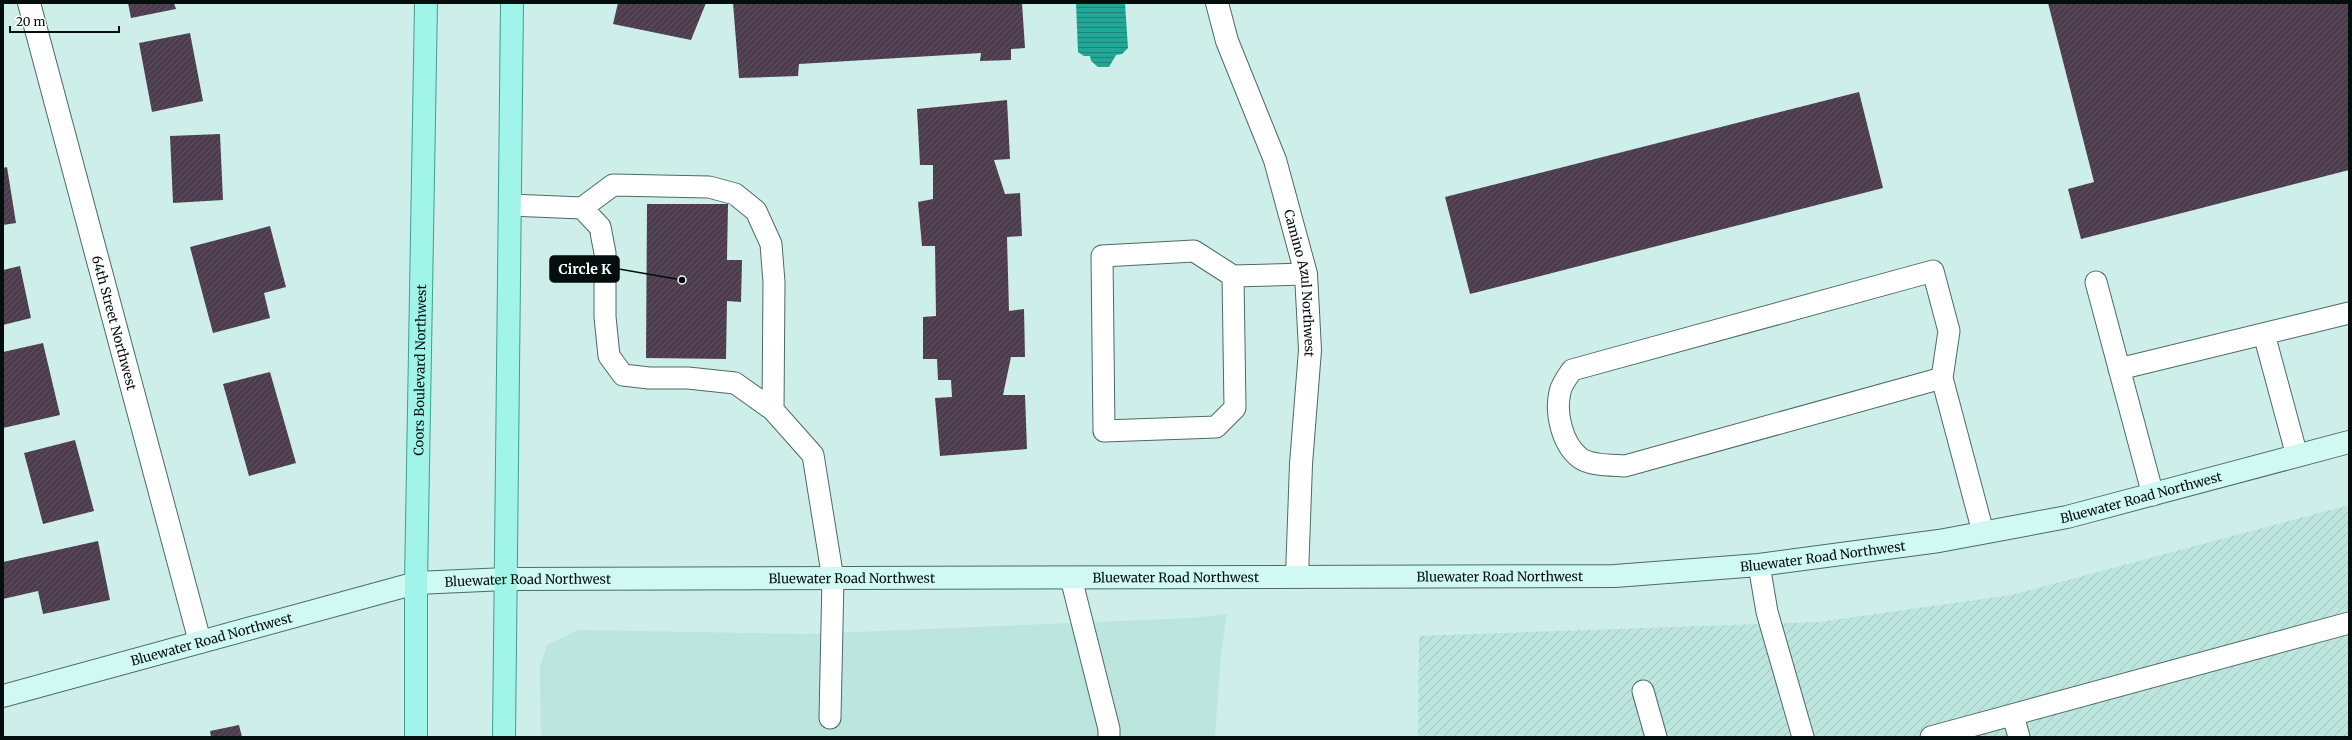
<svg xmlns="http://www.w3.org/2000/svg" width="2352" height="740" font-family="Merriweather,serif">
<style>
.built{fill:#bbe5dd}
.industrial{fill:url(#industrial-furrows)}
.water{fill:url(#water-rules)}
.building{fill:url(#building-hatch)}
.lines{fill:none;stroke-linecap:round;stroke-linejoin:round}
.lane-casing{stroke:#4d6a65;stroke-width:23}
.street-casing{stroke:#4d6a65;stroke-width:24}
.secondary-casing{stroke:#4d6a65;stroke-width:24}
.primary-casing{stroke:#409e91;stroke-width:24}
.lane{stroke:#fff;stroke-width:21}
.street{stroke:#fff;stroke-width:22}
.secondary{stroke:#d0f9f3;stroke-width:22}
.primary{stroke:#a0f4e8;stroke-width:22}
.labels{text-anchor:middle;stroke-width:4;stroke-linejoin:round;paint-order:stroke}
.street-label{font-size:13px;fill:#040e0d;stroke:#fff}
.leader{fill:none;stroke:#040e0d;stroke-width:1.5}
.callout-dot{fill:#040e0d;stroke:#fff;stroke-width:1.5}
.callout{fill:#040e0d;stroke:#040e0d;stroke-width:1.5}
.callout-label{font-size:14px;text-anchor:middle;font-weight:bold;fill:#fff}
</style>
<defs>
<pattern id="industrial-furrows" width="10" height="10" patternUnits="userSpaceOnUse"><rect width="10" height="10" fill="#bbe5dd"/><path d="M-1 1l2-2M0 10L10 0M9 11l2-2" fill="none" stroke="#9fc3bc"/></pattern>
<pattern id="water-rules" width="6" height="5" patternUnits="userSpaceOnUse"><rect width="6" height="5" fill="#22a797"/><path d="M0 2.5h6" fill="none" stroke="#1b867a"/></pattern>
<pattern id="building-hatch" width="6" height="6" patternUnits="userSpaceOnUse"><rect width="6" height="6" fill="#4d3c4d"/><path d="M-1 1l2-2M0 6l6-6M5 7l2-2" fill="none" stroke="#625562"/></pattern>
</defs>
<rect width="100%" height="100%" fill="#ceefe9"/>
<path class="built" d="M1227,614L1221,653L1215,737H541L540,667L547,645L578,630L805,634L1192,618Z"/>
<path class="industrial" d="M2349,505V737H1418L1419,636L1819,622L2011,595Z"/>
<path class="water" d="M1076,3H1125L1128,48L1122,54L1116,55L1109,67H1098L1091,61L1090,56H1084L1078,52Z"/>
<path class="building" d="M128,3H174L176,9L131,18Z
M618,3H706L691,40L613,24Z
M733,3H1022L1025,48L1011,49V60L980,61L981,53L799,64L798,76L739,78Z
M2048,3H2349V170L2081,239L2068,189L2094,182Z
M190,33L203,101L152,112L139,43Z
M1859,92L1883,188L1470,294L1445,197Z
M1007,100L1010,159L994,160L1005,194L1020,193L1022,236L1007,237L1009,311L1024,309L1025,357H1011L1003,395H1025L1027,449L940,456L935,398L952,397L951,380H938L937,359H923V317L936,316L935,246H922L918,202L933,199V165H920L917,109Z
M220,134L223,200L173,203L170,136Z
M7,167L16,223L3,225V168Z
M647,204H728L727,260H742L741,302L727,301L726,359L646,358Z
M270,226L286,287L264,293L270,318L213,333L190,247Z
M20,266L31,318L3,325V270Z
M43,343L60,415L3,428V352Z
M270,372L296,463L249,476L223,384Z
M75,440L94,511L43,524L24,453Z
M98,541L110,600L43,614L38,591L3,599V562Z
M239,725L242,737H211L210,731Z"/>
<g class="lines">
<g class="lane-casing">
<path id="lane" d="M510,205L582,208L600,227L605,253V317L609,356L623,375L649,378H688L735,383L773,410L813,455L833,579L830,718
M582,208L613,185L709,187L735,194L756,211L771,244L774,282L773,410
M1233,276L1194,251L1102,256L1104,431L1216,427L1235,408L1233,276L1306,274
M2096,282L2153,495
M2264,334L2297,456
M2119,369L2349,313
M1942,378L1625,466C1612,465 1591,466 1580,458C1562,444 1555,413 1560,392C1561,385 1568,376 1572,370L1933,271L1949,331L1942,378L1983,532
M1759,565L1767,612L1803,737
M1071,578L1109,729V737
M1643,691L1656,737
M2013,715L2019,737
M1931,737L2349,623"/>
</g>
<g class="street-casing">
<g id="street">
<path id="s1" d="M29,3L200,642"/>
<path id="s2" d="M1217,3L1227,41L1275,160L1306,274L1310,350L1301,464L1297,576"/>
</g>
</g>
<g class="secondary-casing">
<g id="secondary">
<path id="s3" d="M3,696L416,583L506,579L1615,576L1759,565L1939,541L2067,517L2349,442"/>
</g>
</g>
<g class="primary-casing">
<g id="primary">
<path id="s4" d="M416,737V583L426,3"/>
<path d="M504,737L512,3"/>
</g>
</g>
<use href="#lane" class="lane"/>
<use href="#street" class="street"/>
<use href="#secondary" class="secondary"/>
<use href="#primary" class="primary"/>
</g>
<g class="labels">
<g class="street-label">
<text dy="5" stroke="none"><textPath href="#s2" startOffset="294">Camino Azul Northwest</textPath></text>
<text dy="5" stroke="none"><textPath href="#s1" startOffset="331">64th Street Northwest</textPath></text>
<text dy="5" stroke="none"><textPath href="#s4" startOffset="367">Coors Boulevard Northwest</textPath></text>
<text dy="5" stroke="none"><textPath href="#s3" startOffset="2160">Bluewater Road Northwest</textPath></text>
<text dy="5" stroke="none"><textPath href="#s3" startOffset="1836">Bluewater Road Northwest</textPath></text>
<text dy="5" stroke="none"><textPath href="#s3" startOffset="1512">Bluewater Road Northwest</textPath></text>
<text dy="5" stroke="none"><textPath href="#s3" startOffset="1188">Bluewater Road Northwest</textPath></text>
<text dy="5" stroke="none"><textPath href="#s3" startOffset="864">Bluewater Road Northwest</textPath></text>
<text dy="5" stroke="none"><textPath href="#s3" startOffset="540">Bluewater Road Northwest</textPath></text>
<text dy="5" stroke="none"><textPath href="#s3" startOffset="216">Bluewater Road Northwest</textPath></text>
</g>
</g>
<path class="leader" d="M682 280L619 269"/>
<circle class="callout-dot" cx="682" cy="280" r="4"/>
<rect class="callout" x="550" y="256" width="69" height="26" rx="4"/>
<g class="callout-label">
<text x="585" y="274">Circle K</text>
</g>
<rect width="2352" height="740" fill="none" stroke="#040e0d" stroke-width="8"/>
<path d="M10 26v6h109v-6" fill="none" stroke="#040e0d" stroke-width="2"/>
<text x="16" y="26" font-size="12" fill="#040e0d" stroke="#ffffff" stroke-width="3" paint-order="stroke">20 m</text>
</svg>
